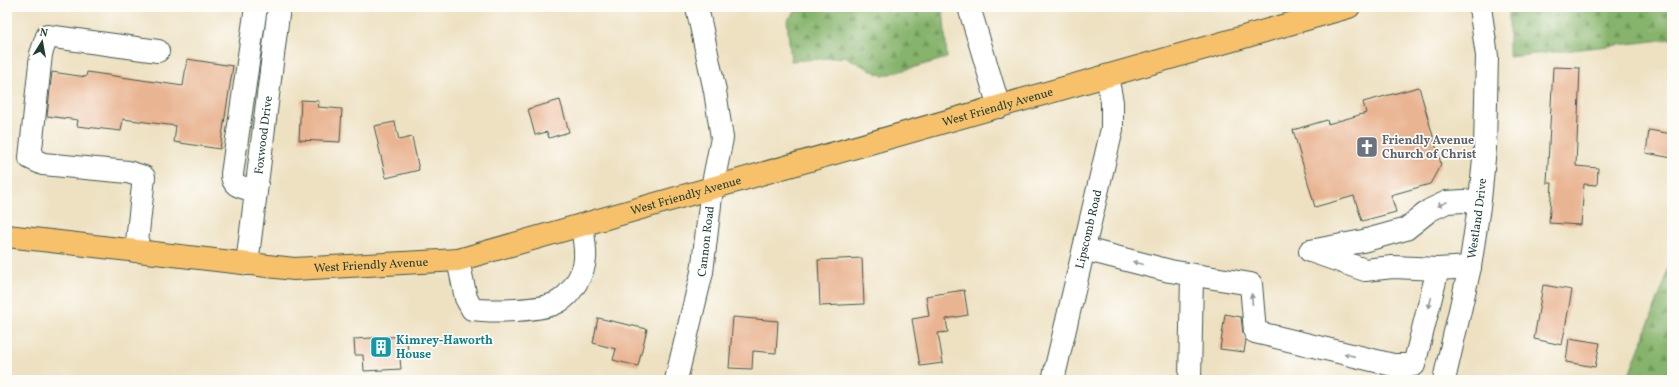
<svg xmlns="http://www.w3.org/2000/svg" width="1679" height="387" font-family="Vollkorn,serif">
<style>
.forest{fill:url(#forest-firs);stroke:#527850}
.building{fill:#e9b491}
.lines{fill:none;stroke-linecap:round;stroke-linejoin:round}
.minor-casing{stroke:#3e5649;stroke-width:24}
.major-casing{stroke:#3e5649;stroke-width:24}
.minor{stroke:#fff;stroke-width:22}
.major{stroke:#f6c16b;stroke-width:22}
.oneway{fill:#8f9e9a}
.labels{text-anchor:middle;stroke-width:3.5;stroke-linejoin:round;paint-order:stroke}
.street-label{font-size:12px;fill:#1f3d34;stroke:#fdfcf7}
.worship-label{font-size:12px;font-weight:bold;fill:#5b616d;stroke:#fdfcf7;text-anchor:start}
.culture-label{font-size:12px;font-weight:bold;fill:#0d838f;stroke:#fdfcf7;text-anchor:start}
</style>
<defs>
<pattern id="forest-firs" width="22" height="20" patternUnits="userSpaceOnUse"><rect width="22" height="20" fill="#86b46c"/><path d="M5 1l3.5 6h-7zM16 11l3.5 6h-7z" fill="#6d945a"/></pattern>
</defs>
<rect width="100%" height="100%" fill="#fdfcf7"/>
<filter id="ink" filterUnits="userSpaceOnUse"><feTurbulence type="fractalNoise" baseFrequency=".025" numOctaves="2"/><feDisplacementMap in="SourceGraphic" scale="8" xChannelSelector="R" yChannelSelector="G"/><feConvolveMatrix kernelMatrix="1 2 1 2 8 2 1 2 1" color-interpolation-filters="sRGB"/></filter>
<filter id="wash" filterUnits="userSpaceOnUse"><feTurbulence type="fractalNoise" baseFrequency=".012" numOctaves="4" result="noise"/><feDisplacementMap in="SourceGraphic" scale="16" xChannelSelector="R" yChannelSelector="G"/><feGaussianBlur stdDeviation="0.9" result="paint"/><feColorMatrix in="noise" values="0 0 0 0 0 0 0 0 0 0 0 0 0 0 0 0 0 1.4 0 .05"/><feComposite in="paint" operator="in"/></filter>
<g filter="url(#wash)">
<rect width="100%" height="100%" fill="#eee1c2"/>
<path class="forest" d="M800,7H943L947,58L883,76L845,57L791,61L787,20Z
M1509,7H1672V39L1509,57Z
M1672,245V380H1627L1665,281Z"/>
<g id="blocks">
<path class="building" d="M187,59L233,66L220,149L174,142L176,126L123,119L121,131L77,126L78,120L47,116L52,72L86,77L87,72L183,86Z
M1553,67L1580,68L1576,166L1598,168L1597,185L1584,184L1581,225L1549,223L1552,183H1547Z
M1419,87L1441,164L1430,184L1391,195L1396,212L1362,221L1354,196L1315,207L1293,130L1327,120L1328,124L1366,113L1363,102Z
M301,100L319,101L318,107L342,109L340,142L299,140Z
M560,100L569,132L549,138L547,132L535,135L528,109Z
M395,122L399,140L412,137L419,170L386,178L374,126Z
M1649,130L1672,134V158L1646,153Z
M862,258L864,304L820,306L818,260Z
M1543,285L1572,290L1562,345L1534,339Z
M964,290L968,315L946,319L948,332L938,333L943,363L920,366L912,319L929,316L926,296Z
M1225,314L1241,317L1243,333L1246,340L1244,352L1220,349Z
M733,317L778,321L776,353L753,351L752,369L729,368Z
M598,318L647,329L638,366L613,360L616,349L593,343Z
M407,336L408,358H400L401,369L364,371L363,355H355L354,339Z
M1569,338L1600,343L1595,367L1566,362Z"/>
</g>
</g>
<g filter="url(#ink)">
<use href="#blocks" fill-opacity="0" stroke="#3e5649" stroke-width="1"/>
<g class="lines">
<g class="minor-casing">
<g id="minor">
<path d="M256,7L232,174C232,188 244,187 256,191"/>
<path d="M969,7L999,107"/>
<path d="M1084,249L1170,271L1251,284L1255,332L1393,365H1414L1438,269L1470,267"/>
<path d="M136,251L144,177L128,172L43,164L30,158L41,54L47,36L158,51"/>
<path d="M1310,251L1363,241L1406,229L1430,210L1447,202L1480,200"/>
<path d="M1311,251L1365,270L1393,267L1438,269"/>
<path d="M458,260L466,298L472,309C491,312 542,311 558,302C571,295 584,273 585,259C586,248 583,235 582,225"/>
<path id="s1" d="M247,264L279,7"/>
<path id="s2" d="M676,380L702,272L712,188L722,138L715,91L697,7"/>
<path id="s3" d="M1053,380L1112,129V102L1107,76"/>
<path d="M1190,380L1192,275"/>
<path id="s4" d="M1444,380L1470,267L1480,200L1485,148L1487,56L1480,7"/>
</g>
</g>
<g class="major-casing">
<g id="major">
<path id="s5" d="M7,236L294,269L458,260L1349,7"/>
</g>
</g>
<use href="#minor" class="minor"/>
<use href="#major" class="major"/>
</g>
<defs><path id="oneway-solid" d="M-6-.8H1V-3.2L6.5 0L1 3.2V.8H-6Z"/></defs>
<g class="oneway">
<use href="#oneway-solid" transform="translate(1442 204) rotate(157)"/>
<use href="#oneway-solid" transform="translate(1138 263) rotate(-165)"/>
<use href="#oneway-solid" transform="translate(1252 299) rotate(-95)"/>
<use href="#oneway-solid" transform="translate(1430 303) rotate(104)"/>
<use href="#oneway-solid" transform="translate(1349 355) rotate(-167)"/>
</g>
</g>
<defs>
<g id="church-square" transform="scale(1.15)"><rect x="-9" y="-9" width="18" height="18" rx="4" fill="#6b7280" stroke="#fdfcf7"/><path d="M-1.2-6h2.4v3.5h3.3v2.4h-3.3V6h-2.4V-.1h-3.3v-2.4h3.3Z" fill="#fff"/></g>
<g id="building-square" transform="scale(1.15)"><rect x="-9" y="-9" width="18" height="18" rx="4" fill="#0f9aa8" stroke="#fdfcf7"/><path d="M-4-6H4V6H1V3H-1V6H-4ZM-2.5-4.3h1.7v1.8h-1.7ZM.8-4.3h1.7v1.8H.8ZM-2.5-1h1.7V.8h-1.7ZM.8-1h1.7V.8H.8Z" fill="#fff"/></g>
</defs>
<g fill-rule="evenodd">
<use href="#church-square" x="1367" y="147"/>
<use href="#building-square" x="381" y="347"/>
</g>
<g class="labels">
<g class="street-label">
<text dy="4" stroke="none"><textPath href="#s5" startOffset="1014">West Friendly Avenue</textPath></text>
<text dy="4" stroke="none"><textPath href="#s1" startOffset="130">Foxwood Drive</textPath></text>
<text dy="4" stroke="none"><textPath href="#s5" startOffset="690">West Friendly Avenue</textPath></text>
<text dy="4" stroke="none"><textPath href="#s4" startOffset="165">Westland Drive</textPath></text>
<text dy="4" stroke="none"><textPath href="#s3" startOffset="155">Lipscomb Road</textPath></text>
<text dy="4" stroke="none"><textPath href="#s2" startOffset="142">Cannon Road</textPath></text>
<text dy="4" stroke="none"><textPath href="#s5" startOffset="366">West Friendly Avenue</textPath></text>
</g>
<g class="worship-label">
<text x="1382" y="144">Friendly Avenue<tspan x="1382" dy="14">Church of Christ</tspan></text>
</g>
<g class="culture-label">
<text x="396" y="344">Kimrey-Haworth<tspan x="396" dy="14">House</tspan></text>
</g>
</g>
<rect width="1679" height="387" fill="none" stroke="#fdfcf7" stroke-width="24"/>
<g transform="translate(42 42) rotate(11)" stroke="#fdfcf7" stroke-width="3" paint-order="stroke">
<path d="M0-3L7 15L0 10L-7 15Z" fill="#1f3d34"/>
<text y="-6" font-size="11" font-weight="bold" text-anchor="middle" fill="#1f3d34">N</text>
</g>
</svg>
